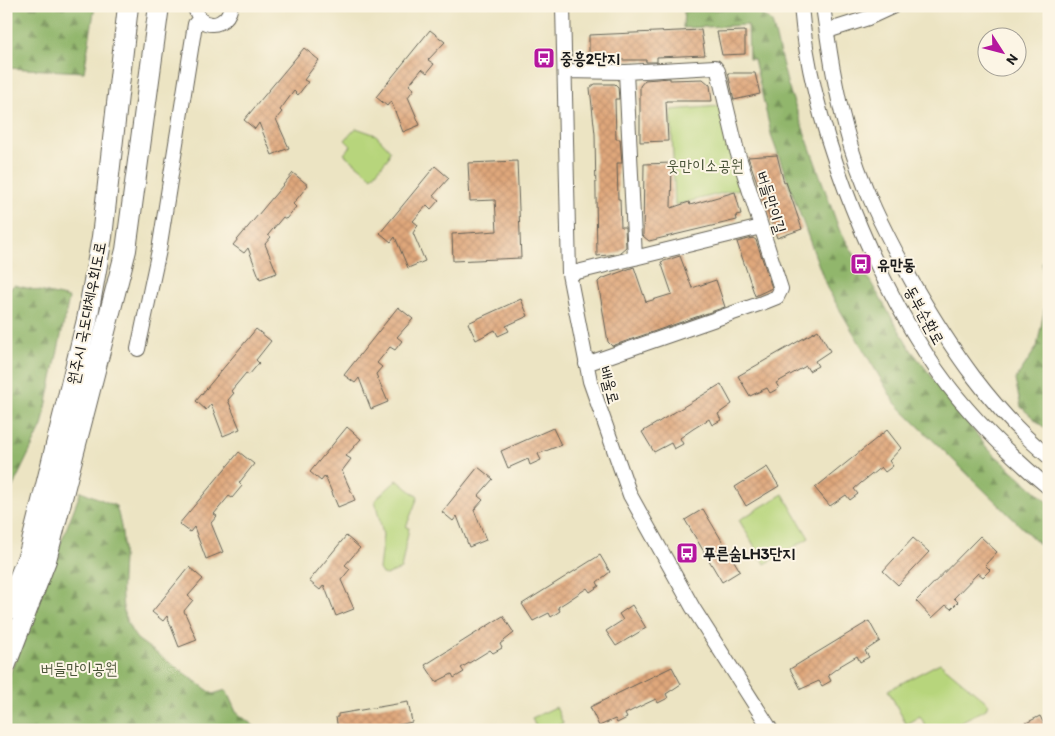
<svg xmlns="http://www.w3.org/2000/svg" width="1055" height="736" font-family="Itim,'Poor Story',sans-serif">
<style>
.forest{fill:url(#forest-firs);stroke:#566944}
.park{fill:#b7d57c;stroke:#6a784c}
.building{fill:url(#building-cross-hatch)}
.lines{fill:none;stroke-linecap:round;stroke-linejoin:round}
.minor-casing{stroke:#656256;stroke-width:16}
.highway-casing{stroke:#656256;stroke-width:22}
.minor{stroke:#fff;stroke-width:14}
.highway{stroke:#fff;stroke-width:20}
.labels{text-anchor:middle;stroke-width:4;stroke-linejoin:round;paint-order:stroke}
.poi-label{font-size:16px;font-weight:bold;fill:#1c1c1c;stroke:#fcf5e5;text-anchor:start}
.park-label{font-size:16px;fill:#4a5439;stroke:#fcf5e5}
.street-label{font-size:16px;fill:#1c1c1c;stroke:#fcf5e5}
</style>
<defs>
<pattern id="forest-firs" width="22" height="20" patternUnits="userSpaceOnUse" patternTransform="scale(1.25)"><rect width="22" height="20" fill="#91b66c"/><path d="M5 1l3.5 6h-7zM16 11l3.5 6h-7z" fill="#769358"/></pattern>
<pattern id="building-cross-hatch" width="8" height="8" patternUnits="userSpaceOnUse" patternTransform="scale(1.25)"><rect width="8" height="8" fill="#dfa77c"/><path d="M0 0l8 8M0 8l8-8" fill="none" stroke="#bf8f6b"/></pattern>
</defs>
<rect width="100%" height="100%" fill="#fcf5e5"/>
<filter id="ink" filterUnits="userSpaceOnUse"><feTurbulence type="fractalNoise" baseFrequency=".02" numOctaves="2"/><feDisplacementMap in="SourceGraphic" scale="10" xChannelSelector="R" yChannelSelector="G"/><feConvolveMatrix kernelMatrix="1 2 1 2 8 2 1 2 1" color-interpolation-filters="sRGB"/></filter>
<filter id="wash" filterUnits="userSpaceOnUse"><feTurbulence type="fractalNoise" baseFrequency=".0096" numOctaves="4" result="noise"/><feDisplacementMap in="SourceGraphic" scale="20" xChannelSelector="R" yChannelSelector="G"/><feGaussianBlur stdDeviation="1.12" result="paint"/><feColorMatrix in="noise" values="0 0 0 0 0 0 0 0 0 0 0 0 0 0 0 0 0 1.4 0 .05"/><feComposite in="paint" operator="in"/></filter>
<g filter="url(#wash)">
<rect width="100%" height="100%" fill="#ece4c3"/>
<path class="forest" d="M6,6H95L84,72L6,68Z
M756,8L772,22L788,86L839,229L911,350L988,449L1049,503V554L895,403L827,288L772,138L754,59H749L748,25L683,28L684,11Z
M1049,259V432L1021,407L1015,380L1037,347L1045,306L1042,262Z
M14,285L69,298L42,426L6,501V292Z
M81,491L116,506C121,523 124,539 123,557C122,588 117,613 137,639L213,694L226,690L236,712L259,730H6V684Z"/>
<path class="park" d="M720,106L743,188L675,205L671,110Z
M356,128L376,135L390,150L388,158L372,177L344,154L351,146L345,140Z
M397,480L418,497L406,527L409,528L401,569L386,575L382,574L379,569L383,535L375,500Z
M783,494L809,538L765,564L739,520Z
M940,663L988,703L986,709L944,730H928L920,716L906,724L888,690Z
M556,707L563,723L549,730H537L532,718Z"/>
<g id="blocks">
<path class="building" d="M430,30L445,42L428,60L434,64L427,73L422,69L409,85L414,89L408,97L420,125L403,132L391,101L387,106L376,97Z
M701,30L705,55L657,57V62H646V60H592L589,57V35Z
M745,31V54L722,55L717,32Z
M304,48L319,60L304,80L308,82L298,95L294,91L280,110L282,112L276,119L289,148L272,155L259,123L255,129L244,120Z
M728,73H755L760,94L734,100Z
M670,78V80L703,79L710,85L712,101H666L668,141L640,142V86L645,80Z
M595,84H615L618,87L619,99H615L616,139H620L622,163H617L618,199H620L621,227H625L626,247L619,253L609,255L597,256L595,134L590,88Z
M777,155L784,183L786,182L802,229L777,238L748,157Z
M517,161L521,258L453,261L452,234L497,231L495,200L470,201L468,163Z
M672,163L671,208L689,202L690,205L735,192L741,214L736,215L737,220L649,241L643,236L644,164Z
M435,166L449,178L433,196L439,200L431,209L427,205L413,221L418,225L413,233L425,261L408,268L395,237L391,242L380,233Z
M293,173L308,185L293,204L296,207L286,219L283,217L268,235L271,237L265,244L277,273L260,279L248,248L244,253L233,245Z
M753,238L756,240L772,288L755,296L737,242Z
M680,256L692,288L716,280L725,307L612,346L608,342L598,282L601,279L634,267L646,302L672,294L661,262Z
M521,299L528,316L506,326L509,331L498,336L495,330L476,340L468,323Z
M398,307L413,319L397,337L402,341L395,350L390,347L377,363L382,367L376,374L388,402L371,409L359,378L355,383L344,375Z
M256,329L271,341L256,360L259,363L249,375L246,373L231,391L234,393L228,400L240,429L223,436L211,404L206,410L196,401Z
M818,330L830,351L815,361L818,366L809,371L806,366L776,383L779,388L770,393L767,388L750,396L738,376Z
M721,384L732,404L718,414L721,420L712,425L709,419L693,429L680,438L683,444L674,449L671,443L654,452L642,432Z
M347,427L361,439L346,456L351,459L342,471L355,500L338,507L325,476L321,481L310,472Z
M553,428L561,445L538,454L541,460L530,465L528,459L508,468L501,451Z
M887,430L901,448L889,461L893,466L885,472L881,467L861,483L854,489L858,494L850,500L846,495L830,506L815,488Z
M239,452L254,464L239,483L242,486L232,498L229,496L214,514L217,516L211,523L223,552L206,559L194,527L190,532L179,524Z
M478,467L493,479L478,496L483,500L474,510L486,540L469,547L457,516L453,521L442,512Z
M767,467L779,486L746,506L735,487Z
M703,509L740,571L722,582L685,520Z
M346,536L360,548L345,565L350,569L341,580L354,609L336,616L324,585L320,590L309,581Z
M980,536L997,552L985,565L990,570L983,577L978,573L954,598L958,602L951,609L946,605L932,618L916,601Z
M913,538L929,552L898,585L883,571Z
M600,555L610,572L597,582L599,586L590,592L587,588L566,602L558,607L560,611L551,617L549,613L533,621L522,604Z
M189,567L203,579L188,596L193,600L184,611L197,640L179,647L167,616L163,621L152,612Z
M632,605L646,628L616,646L606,631L623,620L619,614Z
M503,616L514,633L500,644L502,648L493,653L490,650L461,668L464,672L454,678L452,674L436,682L425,665Z
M869,621L880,641L865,651L869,657L860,662L857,656L840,666L828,675L831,681L822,686L819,681L801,689L790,669Z
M672,667L681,684L666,694L668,698L658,703L656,699L641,706L625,714L627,718L617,723L615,719L599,726L590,707Z
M408,702L412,722L394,726L395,730H338L336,717H338V714Z
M1040,716L1047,730H1012Z"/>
</g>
</g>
<g filter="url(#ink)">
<use href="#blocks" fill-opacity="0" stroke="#656256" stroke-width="1"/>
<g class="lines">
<g class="minor-casing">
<path id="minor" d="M194,6L200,20C214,29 228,22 231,6
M563,6L569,274L590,381L630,495L693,608L771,730
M801,6C810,120 867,262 928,357C960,407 1004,450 1049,488
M823,6C829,48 835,89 846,129C860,185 886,235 914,285C951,349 992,410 1049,457
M827,31L868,18L894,6
M565,71L626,72L715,67L718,71L737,151L781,289L777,297L762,303L586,364
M626,72L635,258
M569,274L761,227
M138,349L159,250L195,24L200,20"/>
</g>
<g class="highway-casing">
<path id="highway" d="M6,611L29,554L87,320L102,237L128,6
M6,664L46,560L126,250L159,6"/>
</g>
<use href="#minor" class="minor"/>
<use href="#highway" class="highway"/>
</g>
</g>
<defs>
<g id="bus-square" transform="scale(1.125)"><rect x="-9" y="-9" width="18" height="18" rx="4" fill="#b5179e" stroke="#fcf5e5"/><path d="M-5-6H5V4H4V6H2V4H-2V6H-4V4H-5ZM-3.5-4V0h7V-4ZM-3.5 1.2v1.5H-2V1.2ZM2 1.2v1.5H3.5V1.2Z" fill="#fff"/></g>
</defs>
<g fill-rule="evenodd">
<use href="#bus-square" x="544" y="58"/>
<use href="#bus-square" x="861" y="264"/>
<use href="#bus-square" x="687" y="553"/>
</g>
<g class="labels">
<g class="poi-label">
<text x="560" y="64">중흥2단지</text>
<text x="877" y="270">유만동</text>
<text x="703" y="559">푸른숨LH3단지</text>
</g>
<g class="park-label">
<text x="705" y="171">웃만이소공원</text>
<text x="79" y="674">버들만이공원</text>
</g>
<g class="street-label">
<text transform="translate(772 202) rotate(73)" y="6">버들만이길</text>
<text transform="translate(86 313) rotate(-79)" y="6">원주시 국도대체우회도로</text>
<text transform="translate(925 315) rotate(61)" y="6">동부순환로</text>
<text transform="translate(610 385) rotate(75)" y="6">배울로</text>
</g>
</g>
<rect width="1055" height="736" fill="none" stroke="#fcf5e5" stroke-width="25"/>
<g transform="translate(1002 52) rotate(126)"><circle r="24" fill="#fcf5e5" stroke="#a29e95"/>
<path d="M0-4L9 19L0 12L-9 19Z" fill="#b5179e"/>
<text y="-8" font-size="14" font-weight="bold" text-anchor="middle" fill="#1c1c1c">N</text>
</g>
</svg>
